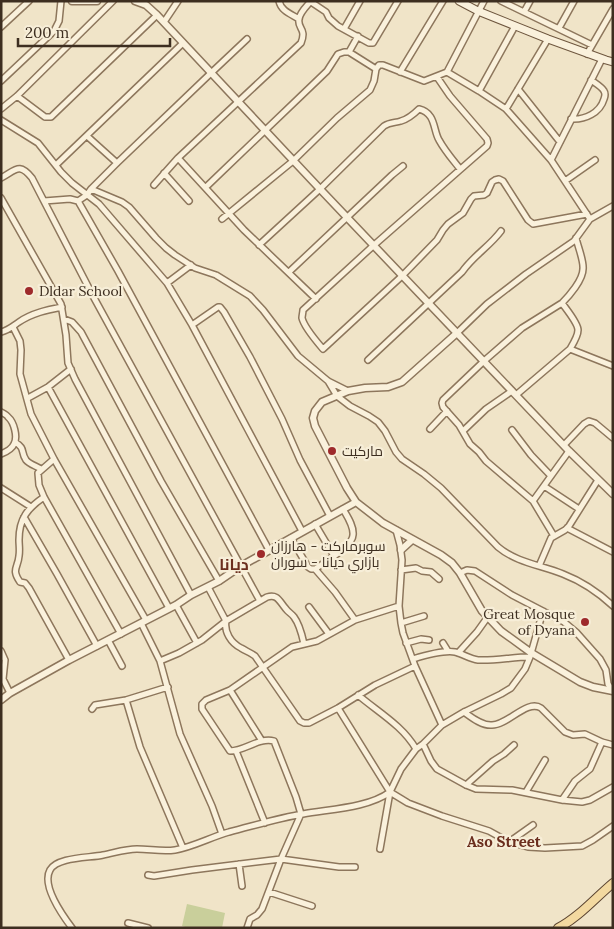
<svg xmlns="http://www.w3.org/2000/svg" width="614" height="929" font-family="Lora,Cairo,serif">
<style>
.green{fill:#c9cf9b}
.lines{fill:none;stroke-linecap:round;stroke-linejoin:round}
.minor-casing{stroke:#8d765c;stroke-width:8}
.tertiary-casing{stroke:#8d765c;stroke-width:9}
.secondary-casing{stroke:#6f573f;stroke-width:9}
.primary-casing{stroke:#5b4430;stroke-width:10}
.minor{stroke:#faf1dc;stroke-width:5}
.tertiary{stroke:#faf1dc;stroke-width:6}
.secondary{stroke:#faf1dc;stroke-width:7}
.primary{stroke:#f3d9a0;stroke-width:8}
.poi-dot{fill:#9e2a2b;stroke:#f7eed8;stroke-width:2}
.labels{text-anchor:middle;stroke-width:4.5;stroke-linejoin:round;paint-order:stroke}
.poi-label{font-size:14px;fill:#3d2e20;stroke:#f7eed8;text-anchor:start}
.neighbourhood-label{font-size:15px;font-weight:bold;fill:#6b2e1e;stroke:#f7eed8}
.quarter-label{font-size:16px;font-weight:bold;fill:#6b2e1e;stroke:#f7eed8}
</style>
<rect width="100%" height="100%" fill="#f0e4c8"/>
<path class="green" d="M187,904L225,913L222,928H189L182,926Z"/>
<g class="lines">
<g class="minor-casing">
<path id="minor" d="M279,1C281,11 291,14 299,19
M501,1L592,45
M311,2L326,12L329,18L338,26L369,43H373L398,1
M524,12L530,1
M164,22L178,1
M1,27L29,1
M559,28L574,1
M344,29L360,1
M349,52L358,36
M587,54L613,9
M400,72L443,1
M447,72L484,1
M437,77L450,96L487,139L488,143L487,146L373,246L303,310C303,312 302,316 302,318C304,327 317,342 323,349L402,276L437,240L443,230L448,224L463,213L471,199L474,196L484,195L487,193L492,182L495,180L499,179L503,181L528,220L533,224L587,214
M1,81L54,31L59,21L61,1
M518,89L560,142
M479,91L515,26
M17,96L45,117H51L157,15
M1,109L17,96L113,1
M506,109L548,39
M571,119C585,120 600,113 604,99C605,96 606,94 604,91C602,87 595,83 591,80
M1,120L38,143L61,172L72,183L99,204L167,283L192,325L302,531
M87,136L117,163
M178,158L244,230L316,299
M551,160L602,59
M56,165L183,43
M164,173L189,201
M1,178C16,170 19,162 32,178L93,296L260,601
M565,181L595,160
M154,185L178,158L301,43C307,28 297,29 299,19C300,12 307,6 311,1
M206,187L302,95L327,71L338,54L344,52H349L376,69
M91,189L122,202L129,207L156,238L166,248L175,255L195,268L216,275L250,296L263,310L298,356L328,381L348,391
M1,198L61,304L66,335L68,363L75,379L191,595
M44,201L70,199L78,201L87,195L91,189L117,163L211,73L247,39
M78,201L118,271L269,550
M222,219L293,161L337,118L370,90L374,81L376,69L379,65H383L424,81L447,72L479,91L506,109L551,160L590,219
M259,245L320,189L384,126C390,122 395,123 401,121C408,119 414,114 419,109C436,113 433,130 439,140C445,151 453,160 460,169
M289,272L392,175L403,166
M167,283L191,265
M562,303C566,309 578,323 578,330C578,336 573,344 570,349
M64,319L72,322L81,332L161,481L219,581
M192,325L218,307H220L224,312L250,357L282,419L300,460L330,516
M13,327L20,341L21,350L20,374L31,414L54,459L146,620
M1,332C9,330 13,326 19,322C32,313 47,310 62,307
M457,333L487,304L526,274L574,241L590,219L613,206
M368,360L462,272C473,256 490,246 501,231
M328,381L337,396L350,406L369,416L378,422L385,431L396,452L402,459L424,474L441,488L498,547C517,563 541,565 563,574C581,581 599,593 613,606
M48,387L169,608
M516,395L570,349L613,366
M28,398L48,387L71,369
M1,412C3,413 7,415 8,417C14,422 18,437 14,444C12,449 6,452 1,454
M430,429L447,411
M512,430L531,455L551,476
M463,431L486,409L512,391
M15,442C26,449 20,451 26,460C29,464 36,466 41,469
M564,445L584,424L589,421L595,423L613,438
M54,459L38,473L39,485L44,497L121,634
M544,486L579,509
M1,488L31,507
M44,497C28,508 19,518 19,540C19,545 20,550 19,556C18,568 11,569 20,582L25,583L29,588L69,660
M533,501L569,451
M24,517L57,574L97,646
M315,524L334,556
M567,528L613,552
M396,530L400,545L402,560L399,606L401,623L403,633L415,666L442,725
M554,536L533,501L486,461L479,452L470,444L459,425L443,407L442,403L443,400L484,361L522,328L562,303C569,296 583,280 583,269C584,261 578,247 576,238
M291,538L308,567L311,569H315C324,563 353,546 353,535C354,526 347,516 343,509
M539,566L551,538L565,530L569,526L598,480
M315,569L335,592L355,620
M401,570L416,568L422,571L431,572L439,579
M460,573L467,570L475,571L512,595L564,622L576,632L600,659L606,670L608,684L610,687L613,689
M208,587L226,621C224,632 231,643 241,648C246,651 251,653 255,656L300,721L304,723H309L338,708L375,685L415,666
M176,605L197,643
M309,607L329,634
M141,623L160,661L180,734L212,806L222,834
M401,623L424,616
M108,640L122,666
M406,643L421,639L429,640
M443,643L448,651
M1,651L5,660L3,679L10,693
M458,653L477,632L487,618
M413,659C423,656 444,650 455,652C463,654 470,659 478,660C495,661 513,657 530,657
M160,661L179,653L202,640L226,621L267,597C278,594 279,601 286,609C288,612 292,614 294,617C300,625 302,635 304,644
M230,690L262,741
M358,695C378,712 403,726 416,749
M126,700L140,747L183,848
M338,708L390,792L408,803L442,816L489,831L509,842L528,847L545,848L582,846L593,840L613,826
M92,709L95,705L126,700L168,687
M464,712C471,717 482,726 492,725C508,725 527,699 541,708L565,732L573,735L585,734L602,742L613,745
M423,744L431,761L437,769L466,785L476,789L512,790L562,800L582,802L590,800L613,787
M236,751L265,823
M466,785L493,761L504,754L514,745
M526,792L545,760
M562,800L575,781L590,769L602,742
M509,842L533,825
M380,849L390,792L401,769L416,749L423,744L442,725L464,712L501,694L511,688L525,669L530,657L543,611
M239,864L242,886
M148,875L154,876L192,870L281,859L339,867H355
M269,892L312,906
M128,923L148,928
M72,928C63,916 41,886 50,870C57,857 89,858 103,855C114,853 125,849 137,849C150,849 162,852 175,850C193,847 211,837 229,832C253,826 278,818 303,814C330,809 368,808 390,792
M247,928L250,919L257,915L262,909L281,859L301,814L296,797L274,741C259,737 245,751 230,751L202,709V704L206,700L230,690L292,647L317,641L355,620L399,606"/>
</g>
<g class="tertiary-casing">
<path id="tertiary" d="M72,1H97
M135,1L146,5L157,15L320,189L569,451L613,494
M457,333L402,382L388,387L365,388L348,391L322,402L315,411L313,418L315,426L347,488L356,502L383,523L441,555L452,563L460,573L482,611L501,631L530,652L580,682L593,687L613,691
M401,550L412,540
M1,700L10,693L69,660L176,605L191,595L219,581L241,566L356,502"/>
</g>
<g class="secondary-casing">
<path id="secondary" d="M459,1L478,11L548,39L606,60L613,62"/>
</g>
<g class="primary-casing">
<path id="primary" d="M558,928C579,917 595,898 613,883"/>
</g>
<use href="#minor" class="minor"/>
<use href="#tertiary" class="tertiary"/>
<use href="#secondary" class="secondary"/>
<use href="#primary" class="primary"/>
</g>
<g class="poi-dot">
<circle cx="29" cy="291" r="5"/>
<circle cx="332" cy="451" r="5"/>
<circle cx="261" cy="554" r="5"/>
<circle cx="585" cy="622" r="5"/>
</g>
<g class="labels">
<g class="poi-label">
<text x="39" y="296">Dldar School</text>
<text x="342" y="456">ماركيت</text>
<text x="271" y="551">سوبرماركت - هارزان<tspan x="271" dy="16">بازاري ديانا - سوران</tspan></text>
<text x="575" y="619" text-anchor="end">Great Mosque<tspan x="575" dy="16">of Dyana</tspan></text>
</g>
<g class="neighbourhood-label">
<text x="504" y="847">Aso Street</text>
</g>
<g class="quarter-label">
<text x="234" y="570">دیانا</text>
</g>
</g>
<rect width="614" height="929" fill="none" stroke="#3d2e20" stroke-width="5"/>
<path d="M18 38v8h152v-8" fill="none" stroke="#3d2e20" stroke-width="2.5"/>
<text x="25" y="38" font-size="15" fill="#3d2e20" stroke="#f7eed8" stroke-width="4" paint-order="stroke">200 m</text>
</svg>
